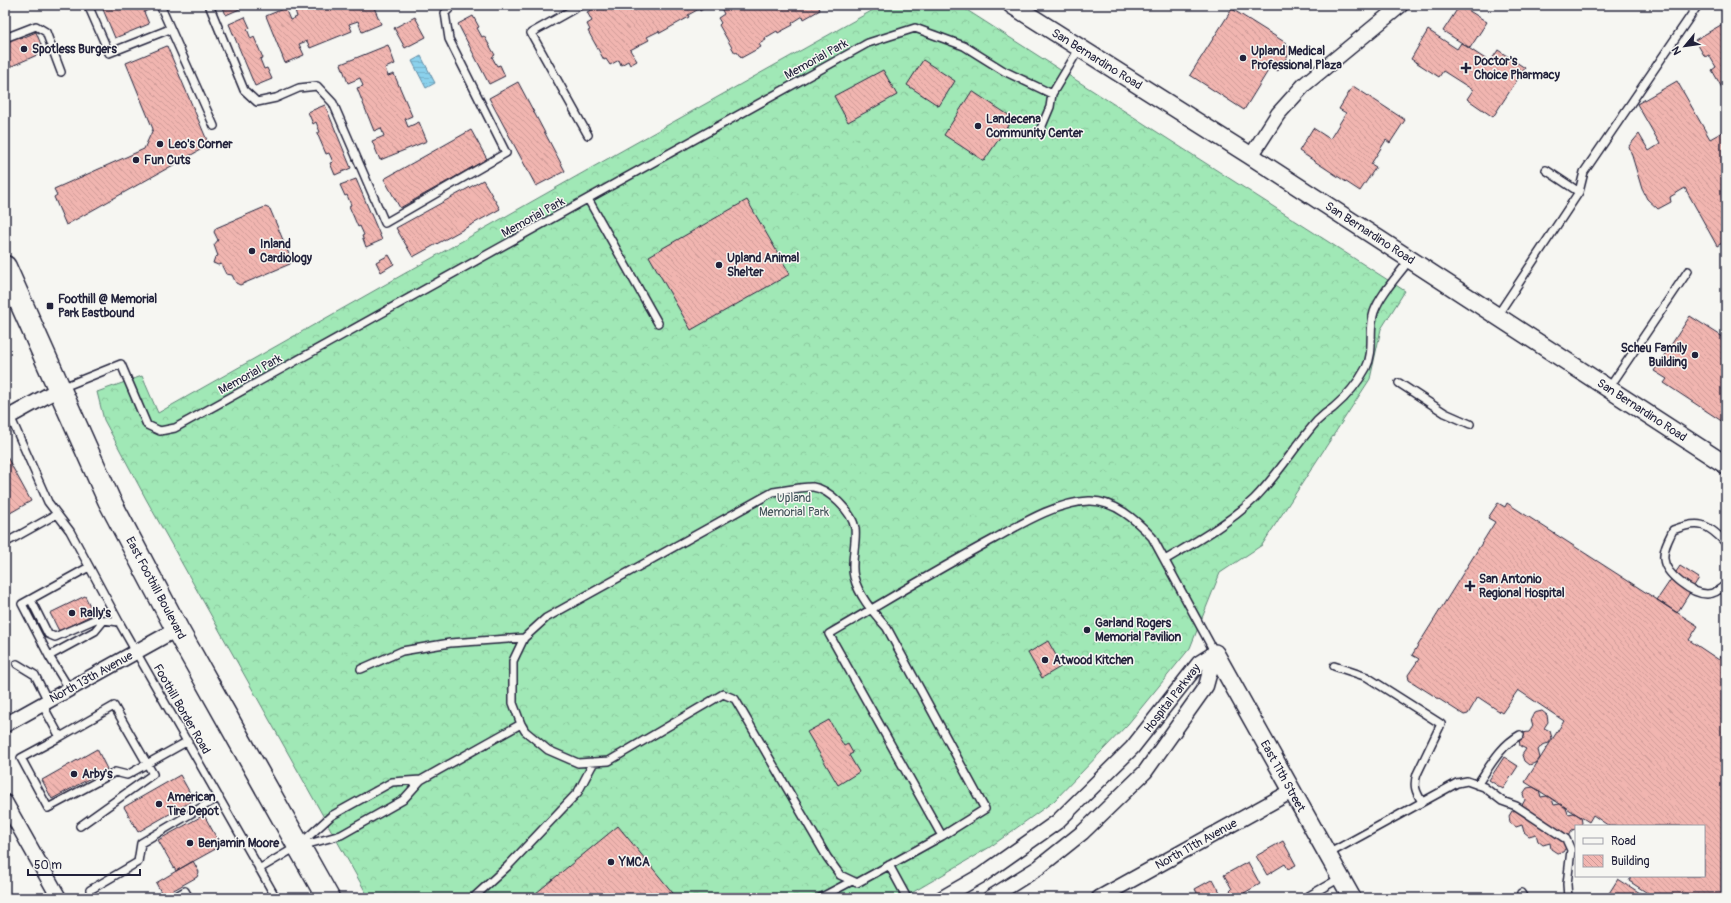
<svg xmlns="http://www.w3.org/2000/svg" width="1731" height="903" font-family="Pangolin,sans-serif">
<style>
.forest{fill:url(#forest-crowns);stroke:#618578}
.water{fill:url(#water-rules);stroke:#618ba5}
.building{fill:url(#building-back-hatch);stroke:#22223b}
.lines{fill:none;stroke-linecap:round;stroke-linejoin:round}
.service-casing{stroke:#22223b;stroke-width:10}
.minor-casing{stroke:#22223b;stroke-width:17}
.tertiary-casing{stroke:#22223b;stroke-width:20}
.primary-casing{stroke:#22223b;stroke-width:25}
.service{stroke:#f6f6f2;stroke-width:7}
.minor{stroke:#f6f6f2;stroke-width:14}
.tertiary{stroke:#f6f6f2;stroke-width:17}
.primary{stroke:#f6f6f2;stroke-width:22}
.poi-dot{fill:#22223b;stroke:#f6f6f2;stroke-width:1.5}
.labels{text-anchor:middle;stroke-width:3;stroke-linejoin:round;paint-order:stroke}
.poi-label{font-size:12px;font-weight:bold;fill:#22223b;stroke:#f6f6f2;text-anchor:start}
.street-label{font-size:12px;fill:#22223b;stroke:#f6f6f2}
.park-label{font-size:12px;fill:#42545a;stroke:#f6f6f2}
</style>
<defs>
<pattern id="forest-crowns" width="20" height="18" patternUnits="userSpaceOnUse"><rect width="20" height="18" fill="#a0e8b6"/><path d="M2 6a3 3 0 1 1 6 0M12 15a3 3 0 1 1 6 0" fill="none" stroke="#8ac79d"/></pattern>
<pattern id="water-rules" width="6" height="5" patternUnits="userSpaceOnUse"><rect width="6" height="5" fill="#8bd1ec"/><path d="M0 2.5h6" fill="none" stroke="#78b3cb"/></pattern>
<pattern id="building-back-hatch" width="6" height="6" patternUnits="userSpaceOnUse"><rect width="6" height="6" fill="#f1b5b0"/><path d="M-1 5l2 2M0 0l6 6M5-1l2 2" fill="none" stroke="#ce9b98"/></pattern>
</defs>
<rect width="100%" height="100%" fill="#f6f6f2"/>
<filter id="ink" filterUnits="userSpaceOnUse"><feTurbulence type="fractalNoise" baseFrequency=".025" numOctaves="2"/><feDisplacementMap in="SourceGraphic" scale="8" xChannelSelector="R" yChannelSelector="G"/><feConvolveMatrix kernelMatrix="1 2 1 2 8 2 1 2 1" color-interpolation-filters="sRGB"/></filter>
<g filter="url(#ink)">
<path class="forest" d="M882,5H959L1405,291L1381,329L1370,379L1262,545L1220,573L1190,648L1128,724L1054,801L990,847L903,898H369L146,499L104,420L97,392L142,376L158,413L616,154Z"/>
<path class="water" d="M421,56L435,83L426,88L412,61Z"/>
<path class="building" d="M104,5H149L151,9L144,12L149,24L115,38L102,7Z
M222,5H241L242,8L226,15Z
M308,5H373L381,24L362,32L358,21L349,24L352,31L310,48L307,41L299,44L304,55L285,63L266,16L285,8L290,20L297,17L295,10Z
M601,5H709L700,11L699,9L688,15L689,17L660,33L659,31L647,37L649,40L630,50L637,61L630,65L628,61L621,65L619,60L610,65L606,59L604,60L588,31L590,30L587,24L592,21L587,12Z
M722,5H823L819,7L820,10L804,19L803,16L792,23L793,25L778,33L777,31L765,38L766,40L759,44L761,47L741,58L737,52L735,53L719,25L721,23L718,18L724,14L720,6Z
M1460,5L1487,22L1470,48L1443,31Z
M1232,9L1286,43L1285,45L1292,49L1278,71L1271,66L1244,110L1190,75Z
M473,16L479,27L477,28L482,37L484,36L495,55L492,57L497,66L500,65L505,76L489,84L458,24Z
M245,17L250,28L247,29L251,39L254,37L263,58L260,59L264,69L267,68L272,79L255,86L229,24Z
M415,17L426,37L405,48L394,28Z
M1726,22V95L1712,70L1716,67L1709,55L1705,57L1695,40Z
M1428,30L1457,49L1461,43L1490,62L1498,50L1525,68L1493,117L1467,99L1473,90L1443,71L1439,77L1411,59Z
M36,32L44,52L5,69V45L8,44L7,40L19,35L20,39Z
M388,45L395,64L385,68L388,76L394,74L412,116L405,119L408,127L419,122L427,141L380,160L372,141L384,136L381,128L374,131L357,88L363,86L360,78L348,83L341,64Z
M167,46L209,145L66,225L54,197L57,195L54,189L144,149L153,129L126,63Z
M923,60L955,81L939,106L907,85Z
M883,70L897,95L848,122L834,96Z
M1677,81L1710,139L1726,130V241L1717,246L1685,188L1670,197L1671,202L1658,209L1647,199L1642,189L1629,146L1639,134L1649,151L1660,144L1637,104Z
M518,82L565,171L536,186L489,98Z
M1353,86L1405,120L1390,143L1386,140L1371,164L1376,167L1360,191L1299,151L1313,128L1330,139L1346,113L1339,109Z
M972,91L1013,118L984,161L944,135Z
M325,105L351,168L335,175L330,163L333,162L329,153L326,154L317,133L320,132L316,122L313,124L308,112Z
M471,130L487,159L400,208L384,179Z
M356,179L382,240L366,247L362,236L364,235L360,226L358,227L349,206L351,205L347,195L345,196L340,185Z
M483,180L500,209L413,257L396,228Z
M747,200L790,274L691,330L649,256Z
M265,207L270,209L291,259L290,264L240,285L236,283L232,275L226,274L221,264L218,265L213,263L215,257L218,256L214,245L218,240L214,232L216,228Z
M389,255L394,264L381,272L376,262Z
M1690,316L1726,339V424L1664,383L1667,379L1654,371Z
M7,457L31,501L5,516V458Z
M1498,503L1505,507L1507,503L1698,626L1689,640L1719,660L1726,648V898H1655L1629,881L1632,876H1704V826H1609L1593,815L1589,822L1525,782L1564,721L1518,690L1502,713L1478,697L1468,714L1464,715L1409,680L1408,675L1419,659L1412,655L1495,522L1488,518Z
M1680,566L1699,578L1677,613L1657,600Z
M85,596L94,614L59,631L50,613Z
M1048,641L1062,666L1042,678L1028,653Z
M1542,711L1547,715L1548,722L1544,728L1550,731L1552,738L1549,743L1542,745L1538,750L1540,758L1536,763L1529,765L1524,761L1522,755L1526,749L1520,746L1519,739L1522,733L1529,732L1533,726L1531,719L1534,713Z
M829,720L844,746L848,744L853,753L849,755L859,772L838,785L807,732Z
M97,749L107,769L52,799L42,780Z
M1504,757L1518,766L1503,789L1489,780Z
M180,775L194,800L138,832L124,807Z
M1533,787L1539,790L1541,797L1547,796L1552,799L1554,805L1560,804L1566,808L1568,814L1574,813L1581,817L1582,823L1580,826H1576V829L1572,830L1566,839L1567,846L1563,852L1557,853L1551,849L1550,843L1543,845L1538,841L1536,834L1529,836L1524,832L1522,825L1516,827L1510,823L1509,816L1512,811L1519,810L1525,800L1523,794L1527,788Z
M204,815L221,846L176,871L158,840Z
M618,826L677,898H530Z
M1283,841L1296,865L1288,869L1285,864L1267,875L1256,856Z
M193,861L199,872L197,877L163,896L156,883Z
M1248,862L1260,884L1244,893L1247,898H1232L1229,892L1232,889L1224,875Z
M1213,879L1222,896L1220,898H1192L1198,895L1195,889Z
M1618,879L1648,898H1606Z"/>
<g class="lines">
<g class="service-casing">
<path id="service" d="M88,5L109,53L170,29
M160,5L214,126
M209,5L244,90L257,102L276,98L299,88L317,86L333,103L385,223L506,153L449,39L445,13L453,5
M581,5L531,33L588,135
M5,38L36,26L46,32L61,72
M1039,133L1050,107L1052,94L1079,49
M1546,170L1579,192
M588,199L658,323
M1497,316L1579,192L1584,172L1698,5
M1399,383L1445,413L1470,424
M61,388L121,364L147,425L160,431L175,428L868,43L915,28L964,46L1004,71L1052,94
M1609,388L1688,271
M10,416L48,502L70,531L119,622L276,898
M5,543L57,514
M1726,543C1707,523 1699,520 1673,530C1669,539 1663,548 1664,559C1665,574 1692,594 1707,594C1714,594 1721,589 1726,584
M1165,560C1195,542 1228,524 1254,499C1278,475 1295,446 1317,421C1322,416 1327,412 1333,408C1346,397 1358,383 1366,368C1375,351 1368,330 1374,312C1381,293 1398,276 1410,259
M31,600L48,634L55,637L96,619L119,622
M49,656L95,631L104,620
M17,664L35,675L48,701
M1334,666L1367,677L1441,724L1417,774C1413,786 1416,792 1422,802
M361,669L402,651L450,643L524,638
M70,690L49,656L22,604L89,567
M42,704L60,737L114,706L153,774L80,826
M60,737L21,758L48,808L115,772L127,775L188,741
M1477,785C1490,766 1500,746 1520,735
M942,836L829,634C884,602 938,569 994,539C1021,524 1057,502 1089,501C1114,500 1136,520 1152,537L1215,653
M301,846L341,835L403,800L421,780L521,724L513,703V661L524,638L546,618L773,492C783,491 804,486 813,487C829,489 852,512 855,528C857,543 850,563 854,577C859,597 874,613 887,628L985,809L942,836L857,883L840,875L827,857L735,699L723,694L609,761L578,763L548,750L525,731L521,724
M1328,854L1457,783L1467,781L1484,787L1502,801L1516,806L1566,839L1571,850L1567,884L1568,898
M889,865L907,898
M259,869L298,846L331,816L392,782L421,780
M90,890L138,862L141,843L219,797
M1521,893L1524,898
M173,898L185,891L189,898
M473,898L508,866L578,792L594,762
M820,898L852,881
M1305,898L1340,878"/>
</g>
<g class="minor-casing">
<path id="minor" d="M1251,156L1278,114L1305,84L1401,5
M5,419L59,389
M5,725L177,629
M5,802L59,898
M942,898L982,875L1057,822L1132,748L1199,663L1215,653
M990,898L1038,868L1083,832L1145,772L1206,686L1215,653
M1099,898L1292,791"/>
</g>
<g class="tertiary-casing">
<path id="tertiary" d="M1012,5L1251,156L1726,465
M1215,653L1352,898"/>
</g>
<g class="primary-casing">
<path id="primary" d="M5,267L109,500L177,629L328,898"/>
</g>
<use href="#service" class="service"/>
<use href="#minor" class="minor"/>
<use href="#tertiary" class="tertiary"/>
<use href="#primary" class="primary"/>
</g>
</g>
<g class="poi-dot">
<circle cx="24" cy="49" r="4"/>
<circle cx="1243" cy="58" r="4"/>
<path d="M1464 62h4v4h4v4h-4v4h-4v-4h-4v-4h4z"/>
<circle cx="978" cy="126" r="4"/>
<circle cx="160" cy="144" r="4"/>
<circle cx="136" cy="160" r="4"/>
<circle cx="252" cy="251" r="4"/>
<circle cx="719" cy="265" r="4"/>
<rect x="46" y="302" width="8" height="8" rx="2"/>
<circle cx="1695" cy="355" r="4"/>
<path d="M1468 580h4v4h4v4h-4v4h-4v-4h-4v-4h4z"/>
<circle cx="72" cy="613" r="4"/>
<circle cx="1087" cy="630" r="4"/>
<circle cx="1045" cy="660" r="4"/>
<circle cx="74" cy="774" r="4"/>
<circle cx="159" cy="804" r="4"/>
<circle cx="190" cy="843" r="4"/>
<circle cx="611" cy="862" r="4"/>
</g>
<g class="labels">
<g class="poi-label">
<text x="32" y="53">Spotless Burgers</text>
<text x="1251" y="55">Upland Medical<tspan x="1251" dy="14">Professional Plaza</tspan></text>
<text x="1474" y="65">Doctor's<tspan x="1474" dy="14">Choice Pharmacy</tspan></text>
<text x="986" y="123">Landecena<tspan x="986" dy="14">Community Center</tspan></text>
<text x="168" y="148">Leo's Corner</text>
<text x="144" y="164">Fun Cuts</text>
<text x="260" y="248">Inland<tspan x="260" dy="14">Cardiology</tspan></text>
<text x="727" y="262">Upland Animal<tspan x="727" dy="14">Shelter</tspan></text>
<text x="58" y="303">Foothill @ Memorial<tspan x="58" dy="14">Park Eastbound</tspan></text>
<text x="1687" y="352" text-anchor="end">Scheu Family<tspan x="1687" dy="14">Building</tspan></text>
<text x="1479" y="583">San Antonio<tspan x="1479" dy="14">Regional Hospital</tspan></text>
<text x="80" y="617">Rally's</text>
<text x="1095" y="627">Garland Rogers<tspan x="1095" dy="14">Memorial Pavilion</tspan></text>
<text x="1053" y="664">Atwood Kitchen</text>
<text x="82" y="778">Arby's</text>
<text x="167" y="801">American<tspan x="167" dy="14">Tire Depot</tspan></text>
<text x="198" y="847">Benjamin Moore</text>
<text x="619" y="866">YMCA</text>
</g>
<g class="street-label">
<text transform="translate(816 59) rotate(-29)" y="4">Memorial Park</text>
<text transform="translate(1097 59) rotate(32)" y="4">San Bernardino Road</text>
<text transform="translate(533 217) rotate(-29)" y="4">Memorial Park</text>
<text transform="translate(1370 233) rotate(33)" y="4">San Bernardino Road</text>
<text transform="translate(250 374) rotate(-29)" y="4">Memorial Park</text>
<text transform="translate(1642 410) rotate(33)" y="4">San Bernardino Road</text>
<text transform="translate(156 588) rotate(62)" y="4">East Foothill Boulevard</text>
<text transform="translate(91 677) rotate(-29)" y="4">North 13th Avenue</text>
<text transform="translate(1172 698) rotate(-52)" y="4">Hospital Parkway</text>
<text transform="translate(182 709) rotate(60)" y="4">Foothill Border Road</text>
<text transform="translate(1283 776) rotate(61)" y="4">East 11th Street</text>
<text transform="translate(1196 844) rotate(-29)" y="4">North 11th Avenue</text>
</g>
<g class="park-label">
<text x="794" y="502">Upland<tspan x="794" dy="14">Memorial Park</tspan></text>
</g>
</g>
<rect width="1731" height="903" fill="none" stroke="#f6f6f2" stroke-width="20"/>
<rect x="10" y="10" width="1711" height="883" fill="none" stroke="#22223b" stroke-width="1.5" filter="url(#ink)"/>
<rect x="1575" y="825" width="130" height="52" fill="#f6f6f2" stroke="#a1a1a9"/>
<rect x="1583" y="838" width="20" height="6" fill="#f6f6f2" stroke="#a1a1a9"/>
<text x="1611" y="845" font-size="12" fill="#22223b">Road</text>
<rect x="1583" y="855" width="20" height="12" fill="url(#building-back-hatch)" stroke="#a1a1a9"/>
<text x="1611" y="865" font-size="12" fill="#22223b">Building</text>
<g transform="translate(1685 46) rotate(241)" stroke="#f6f6f2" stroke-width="3" paint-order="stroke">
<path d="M0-3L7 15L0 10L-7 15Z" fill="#22223b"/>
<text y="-6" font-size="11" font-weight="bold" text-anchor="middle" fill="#22223b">N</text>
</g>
<path d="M28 869v6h112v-6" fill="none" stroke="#22223b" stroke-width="2"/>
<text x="34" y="869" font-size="12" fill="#22223b" stroke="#f6f6f2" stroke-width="3" paint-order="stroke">50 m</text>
</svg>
